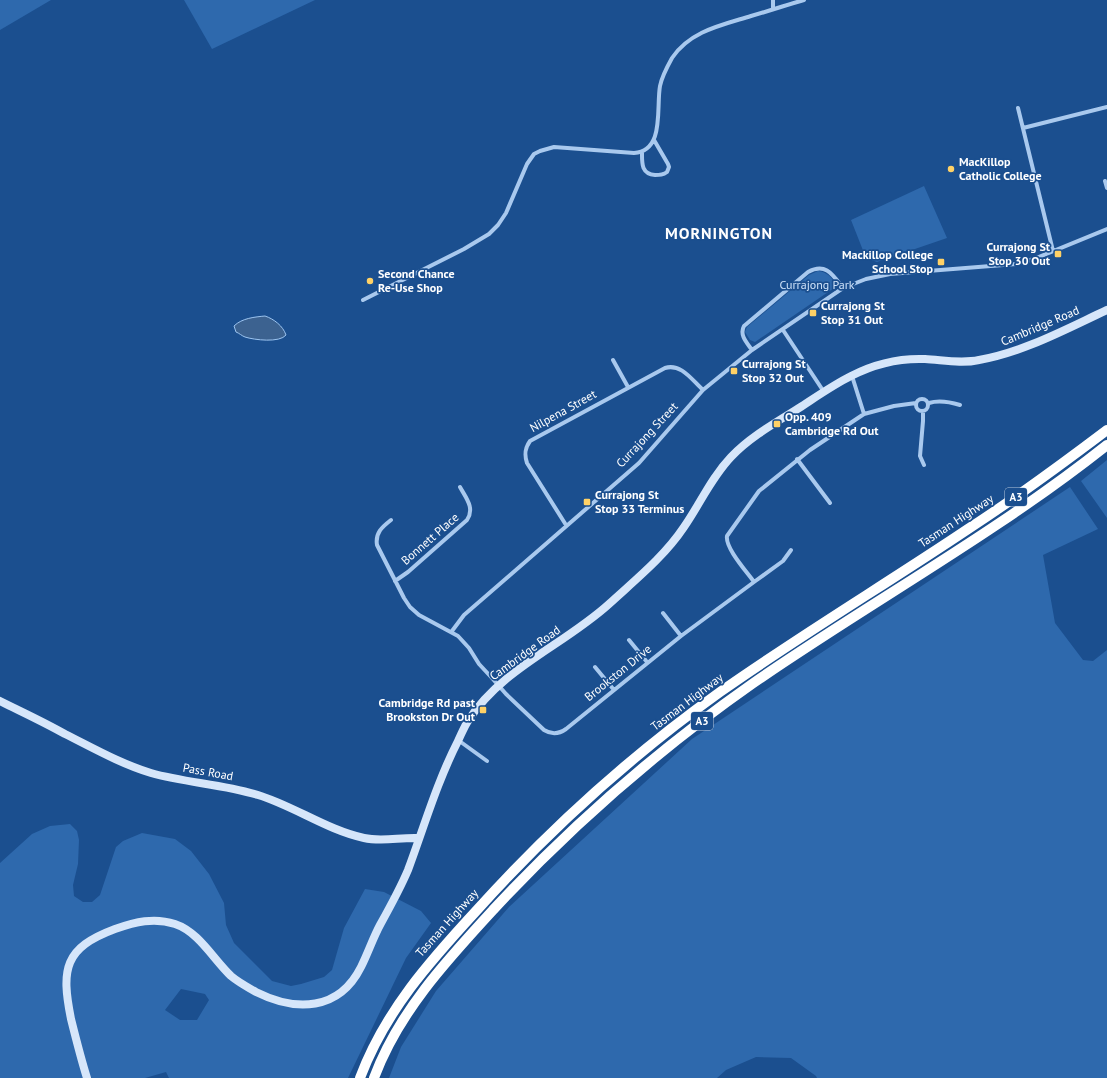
<svg xmlns="http://www.w3.org/2000/svg" width="1107" height="1078" font-family="'PT Sans',sans-serif">
<style>
.green{fill:#2e69ad;fill-rule:evenodd}
.water{fill:#3c6290;stroke:#9cc4f0}
.lines{fill:none;stroke-linecap:round;stroke-linejoin:round}
.minor{stroke:#a9c9ee;stroke-width:4}
.secondary{stroke:#d6e6fa;stroke-width:8}
.motorway{stroke:#fff;stroke-width:10}
.poi-dot{fill:#ffd166;stroke:#1b4f8f;stroke-width:1.5}
.labels{text-anchor:middle;stroke-width:3.5;stroke-linejoin:round;paint-order:stroke}
.shield{fill:#1b4f8f;stroke:#bbcadd;stroke-width:1}
.shield-label{font-size:11px;font-weight:bold;fill:#fff}
.poi-label{font-size:12px;font-weight:bold;fill:#fff;stroke:#1b4f8f;text-anchor:start}
.park-label{font-size:12px;fill:#cfe3fa;stroke:#1b4f8f}
.street-label{font-size:12px;fill:#fff;stroke:#1b4f8f}
.district-label{font-size:16px;font-weight:bold;letter-spacing:1px;fill:#fff;stroke:#1b4f8f}
</style>
<rect width="100%" height="100%" fill="#1b4f8f"/>
<path class="green" d="M0,0H51L0,30Z
M184,0H315L212,49Z
M924,186L947,238L877,262L866,258L851,220Z
M818,271C827,272 836,279 834,288L755,342L750,340L745,332L747,327L809,275Z
M1107,460V518L1081,481Z
M1070,487L1098,529L1043,555L1055,623L1083,660L1093,661L1107,650V1078H817L816,1076L791,1058L756,1057L726,1070L717,1078H389L401,1047L436,991L509,907L692,739Z
M70,824L77,831L79,840L78,864L73,885L74,896L83,902H92L100,895L116,847L123,841L142,833L175,839L191,851L209,874L224,903L226,925L234,943L272,981L291,986L301,984L324,977L332,970L344,928L365,889L384,892L421,911L431,923L406,958L348,1078H169L166,1072L145,1078H0V863L32,834L50,826ZM181,989L205,994L209,1000L197,1020H180L165,1010Z"/>
<path class="water" d="M265,316C274,319 283,326 286,335C280,343 254,340 245,337C242,336 239,333 236,332L234,326C242,318 255,317 265,316Z"/>
<g class="lines">
<path class="minor" d="M773,0V9
M1018,108L1053,251
M1023,128L1107,107
M642,152C642,163 641,174 655,175C660,175 663,175 667,172L669,167L668,164L654,140
M1105,181L1107,188
M363,300L464,249L489,234L498,225L506,213L527,164L534,154L540,151L554,147L634,153C665,151 656,108 660,86C662,76 667,67 672,58C690,31 722,25 751,16C769,11 786,5 804,0
M783,330L824,392
M752,350C747,343 739,335 744,326L808,272C826,262 833,275 843,288
M613,360L628,387
M852,376L864,414
M916 405a6 6 0 1 1 12 0a6 6 0 1 1-12 0Z
M929,403C939,400 950,402 960,405
M923,411V421L920,456L924,465
M797,459L830,503
M391,520C382,527 375,533 377,545L404,598L410,607L419,615L458,636L469,648L479,664L492,678L506,694L544,730C552,735 559,734 566,729L681,636L754,582
M566,525L527,463C524,454 525,448 530,441L665,368C681,363 692,380 703,390
M791,550L783,561L754,582C747,572 725,548 727,536L759,491L810,450L864,414L894,406L916,403
M395,581L408,572L467,520C475,508 466,498 460,487
M663,613L681,636
M452,631L464,615L639,463L703,390L752,350L843,288L866,279L890,274L1016,264L1034,259L1107,229
M629,640L647,662
M595,667L614,690
M458,740L487,761"/>
<path class="secondary" d="M0,701C22,712 44,722 65,734C93,748 121,764 151,773C186,783 223,784 258,795C294,806 327,830 364,838C383,842 400,837 419,838
M87,1078C81,1059 76,1039 71,1019C61,969 64,948 115,929C135,922 154,917 175,924C199,932 213,959 231,976C238,982 247,987 256,992C296,1012 339,1011 361,967C368,953 373,938 380,925C390,907 400,889 408,870C424,827 437,782 458,741C461,735 464,727 468,721C502,668 564,645 609,604C635,580 664,557 684,527C700,504 711,478 731,457C750,437 775,423 799,408C816,397 833,385 851,376C874,364 899,358 925,359C943,360 961,364 979,360C1024,352 1066,329 1107,310"/>
<path class="motorway" d="M360,1078C385,1011 430,961 477,910C550,829 632,755 720,692C801,635 886,584 968,529C1016,498 1062,464 1107,430
M374,1078C398,1013 446,961 493,910C571,826 658,750 752,684C869,603 995,534 1107,445"/>
</g>
<g class="poi-dot">
<circle cx="951" cy="169" r="4"/>
<rect x="1054" y="250" width="8" height="8" rx="2"/>
<rect x="937" y="258" width="8" height="8" rx="2"/>
<circle cx="370" cy="281" r="4"/>
<rect x="809" y="309" width="8" height="8" rx="2"/>
<rect x="730" y="367" width="8" height="8" rx="2"/>
<rect x="773" y="420" width="8" height="8" rx="2"/>
<rect x="583" y="498" width="8" height="8" rx="2"/>
<rect x="479" y="706" width="8" height="8" rx="2"/>
</g>
<g class="labels">
<g class="shield">
<rect x="1005" y="488" width="22" height="18" rx="3"/>
<rect x="691" y="712" width="22" height="18" rx="3"/>
</g>
<g class="shield-label">
<text x="1016" y="501">A3</text>
<text x="702" y="725">A3</text>
</g>
<g class="poi-label">
<text x="959" y="166">MacKillop<tspan x="959" dy="14">Catholic College</tspan></text>
<text x="1050" y="251" text-anchor="end">Currajong St<tspan x="1050" dy="14">Stop 30 Out</tspan></text>
<text x="933" y="259" text-anchor="end">Mackillop College<tspan x="933" dy="14">School Stop</tspan></text>
<text x="378" y="278">Second Chance<tspan x="378" dy="14">Re-Use Shop</tspan></text>
<text x="821" y="310">Currajong St<tspan x="821" dy="14">Stop 31 Out</tspan></text>
<text x="742" y="368">Currajong St<tspan x="742" dy="14">Stop 32 Out</tspan></text>
<text x="785" y="421">Opp. 409<tspan x="785" dy="14">Cambridge Rd Out</tspan></text>
<text x="595" y="499">Currajong St<tspan x="595" dy="14">Stop 33 Terminus</tspan></text>
<text x="475" y="707" text-anchor="end">Cambridge Rd past<tspan x="475" dy="14">Brookston Dr Out</tspan></text>
</g>
<g class="park-label">
<text x="817" y="289">Currajong Park</text>
</g>
<g class="street-label">
<text transform="translate(1040 326) rotate(-23)" y="4">Cambridge Road</text>
<text transform="translate(563 411) rotate(-29)" y="4">Nilpena Street</text>
<text transform="translate(647 435) rotate(-47)" y="4">Currajong Street</text>
<text transform="translate(956 521) rotate(-33)" y="4">Tasman Highway</text>
<text transform="translate(430 539) rotate(-41)" y="4">Bonnett Place</text>
<text transform="translate(525 653) rotate(-36)" y="4">Cambridge Road</text>
<text transform="translate(618 673) rotate(-39)" y="4">Brookston Drive</text>
<text transform="translate(687 702) rotate(-37)" y="4">Tasman Highway</text>
<text transform="translate(208 772) rotate(10)" y="4">Pass Road</text>
<text transform="translate(447 923) rotate(-48)" y="4">Tasman Highway</text>
</g>
<g class="district-label">
<text x="719" y="239">MORNINGTON</text>
</g>
</g>
</svg>
